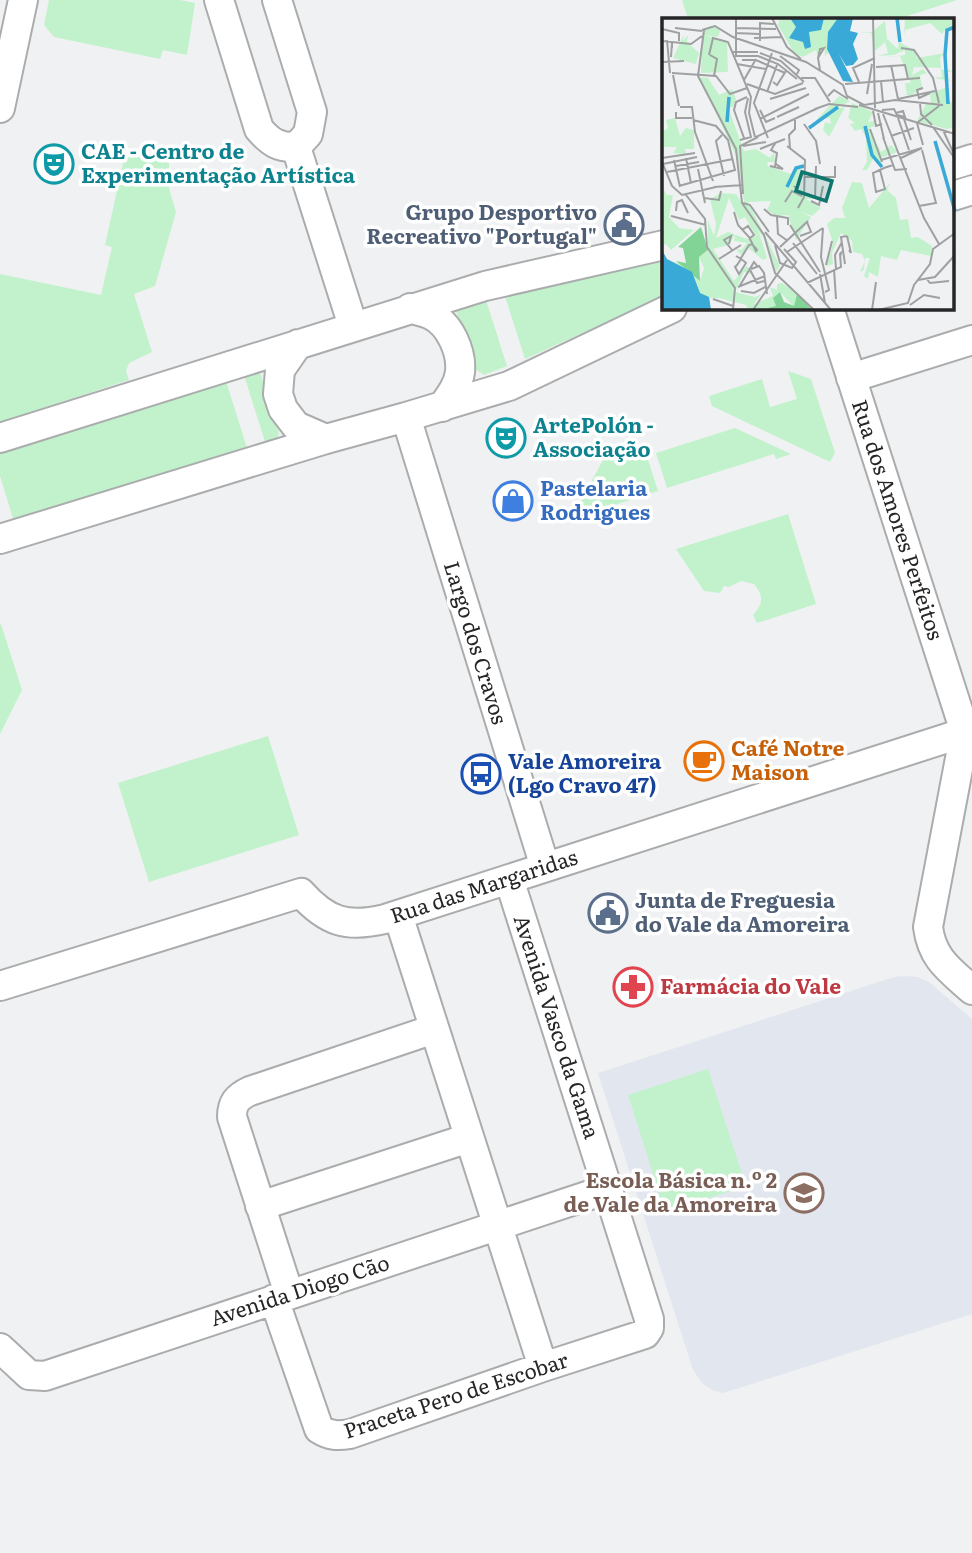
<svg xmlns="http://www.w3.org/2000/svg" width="972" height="1553" font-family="Literata,serif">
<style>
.built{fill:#e2e7ef}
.green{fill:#c2f2cc}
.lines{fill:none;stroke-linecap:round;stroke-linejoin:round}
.minor-casing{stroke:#abacad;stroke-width:32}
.minor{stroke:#fff;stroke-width:28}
.labels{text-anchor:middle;stroke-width:7;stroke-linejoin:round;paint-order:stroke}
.culture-label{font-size:21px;font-weight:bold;fill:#0d838f;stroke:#fff;text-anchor:start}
.service-label{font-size:21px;font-weight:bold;fill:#4e5e75;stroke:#fff;text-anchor:end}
.shop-label{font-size:21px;font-weight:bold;fill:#366cbe;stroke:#fff;text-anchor:start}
.street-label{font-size:21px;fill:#262627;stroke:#fff}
.food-label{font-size:21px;font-weight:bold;fill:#c56008;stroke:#fff;text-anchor:start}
.transit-label{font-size:21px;font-weight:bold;fill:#164399;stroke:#fff;text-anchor:start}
.health-label{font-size:21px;font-weight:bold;fill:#be3a42;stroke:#fff;text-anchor:start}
.education-label{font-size:21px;font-weight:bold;fill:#785e54;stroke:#fff;text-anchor:end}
.inset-river{fill:none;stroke:#39a9d7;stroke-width:3.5}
.inset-road{fill:none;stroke:#9fa0a1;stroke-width:2}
.view{fill:#0f766e;fill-opacity:0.15;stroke:#0f766e;stroke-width:3.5}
.inset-edge{fill:none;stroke:#262627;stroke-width:3.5}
</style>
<rect width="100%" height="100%" fill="#f0f1f2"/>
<path class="built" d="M906,976L918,977L929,982L972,1019V1314L723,1393L712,1390L703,1384L693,1370L598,1073L894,977Z"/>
<path class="green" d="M49,0H180L195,3L187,55L163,50L160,59L54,37L44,25Z
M682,0H957L898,19H688Z
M125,154L169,163V188L176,212L155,286L134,294L152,352L129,363L126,371L129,380L0,422V274L101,295L112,247L105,245Z
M664,256V296L525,359L503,290Z
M484,294L507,366L484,375L475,369L456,311L458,306Z
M257,371L261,375L279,433L276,441L266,445L243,372Z
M788,371L811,379L835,453L830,462L712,406L709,396L762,379L770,407L797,399Z
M225,378L248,451L15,525L0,476V450Z
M735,428L791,454L776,459L774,454L667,488L656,453Z
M644,447L658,491L571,519L603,460Z
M788,514L816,604L757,623L753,615C763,605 764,595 754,584L741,581L729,587L724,586L720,593L704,591L676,549Z
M1,624L22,690L0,734V625Z
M268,736L299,835L149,882L118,783Z
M708,1069L746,1186L665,1212L628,1095Z"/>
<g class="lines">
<g class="minor-casing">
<path id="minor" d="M219,0L259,129C270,142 279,148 296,147L308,134L312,112L277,0
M0,108L23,0
M296,147L353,326
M953,165L972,159
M953,196L972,190
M410,308C417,311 425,312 431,315C450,324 462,352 460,372C458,386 450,396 442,407
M829,308L965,732L928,927C932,959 950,970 972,990
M298,344L280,370L278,394L283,409L296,426L326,439
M851,378L972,340
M406,417L545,867
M0,438L485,286L664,245
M0,539L326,439L406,417L509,386L672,308
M398,915L543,1367
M0,986L301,893C327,922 347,928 385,919L972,730
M260,1206L469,1138
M289,1294L232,1117C232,1103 237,1097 250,1091L434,1029
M274,1299L319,1429C330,1436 338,1436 350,1434L543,1367L645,1334L649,1328V1319L509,879
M0,1348L29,1375L45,1376L608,1189"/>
</g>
<use href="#minor" class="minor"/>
</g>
<defs>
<g id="theatre-ring" transform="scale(2.0125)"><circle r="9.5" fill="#fff" stroke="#0f9aa8" stroke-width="1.5"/><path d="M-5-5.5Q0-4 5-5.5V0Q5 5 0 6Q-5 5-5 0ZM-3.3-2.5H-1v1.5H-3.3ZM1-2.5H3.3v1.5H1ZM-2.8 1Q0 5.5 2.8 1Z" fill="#0f9aa8"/></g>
<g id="civic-ring" transform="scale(2.0125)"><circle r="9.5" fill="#fff" stroke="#5c6f8a" stroke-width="1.5"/><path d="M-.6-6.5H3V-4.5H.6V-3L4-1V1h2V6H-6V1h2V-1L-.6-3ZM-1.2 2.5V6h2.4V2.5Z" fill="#5c6f8a"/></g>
<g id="shop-ring" transform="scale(2.0125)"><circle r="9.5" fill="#fff" stroke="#3f7fe0" stroke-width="1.5"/><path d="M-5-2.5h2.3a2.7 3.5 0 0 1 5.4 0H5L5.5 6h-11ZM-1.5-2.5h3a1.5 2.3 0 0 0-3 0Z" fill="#3f7fe0"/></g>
<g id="cafe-ring" transform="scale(2.0125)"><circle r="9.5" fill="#fff" stroke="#e8710a" stroke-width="1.5"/><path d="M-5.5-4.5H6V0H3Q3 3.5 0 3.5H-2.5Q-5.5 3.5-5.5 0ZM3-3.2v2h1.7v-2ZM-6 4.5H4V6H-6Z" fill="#e8710a"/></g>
<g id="bus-ring" transform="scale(2.0125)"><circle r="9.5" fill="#fff" stroke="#1a4fb4" stroke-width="1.5"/><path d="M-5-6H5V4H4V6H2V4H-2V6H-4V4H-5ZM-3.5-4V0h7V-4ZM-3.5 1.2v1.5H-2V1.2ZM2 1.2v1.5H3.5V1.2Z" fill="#1a4fb4"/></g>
<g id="pharmacy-ring" transform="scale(2.0125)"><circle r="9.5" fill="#fff" stroke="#e0444e" stroke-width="1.5"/><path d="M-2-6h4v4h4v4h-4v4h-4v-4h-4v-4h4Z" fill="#e0444e"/></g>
<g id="school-ring" transform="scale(2.0125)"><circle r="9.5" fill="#fff" stroke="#8d6e63" stroke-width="1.5"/><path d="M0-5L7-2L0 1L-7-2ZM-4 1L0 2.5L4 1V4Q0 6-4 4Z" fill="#8d6e63"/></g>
</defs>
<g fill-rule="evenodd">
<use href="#theatre-ring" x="54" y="164"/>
<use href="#civic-ring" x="624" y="225"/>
<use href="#theatre-ring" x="506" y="438"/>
<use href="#shop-ring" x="513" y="501"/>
<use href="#cafe-ring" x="704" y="761"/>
<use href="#bus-ring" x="481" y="774"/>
<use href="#civic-ring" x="608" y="913"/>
<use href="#pharmacy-ring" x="633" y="987"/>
<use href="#school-ring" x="804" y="1193"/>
</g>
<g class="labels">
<g class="culture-label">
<text x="81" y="159">CAE - Centro de<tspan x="81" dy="24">Experimentação Artística</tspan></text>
<text x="533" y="433">ArtePolón -<tspan x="533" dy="24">Associação</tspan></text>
</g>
<g class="service-label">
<text x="597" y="220">Grupo Desportivo<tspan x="597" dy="24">Recreativo "Portugal"</tspan></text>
<text x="635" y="908" text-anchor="start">Junta de Freguesia<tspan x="635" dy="24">do Vale da Amoreira</tspan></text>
</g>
<g class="shop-label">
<text x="540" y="496">Pastelaria<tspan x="540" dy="24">Rodrigues</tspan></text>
</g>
<g class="street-label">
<text transform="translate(897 520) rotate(72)" y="7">Rua dos Amores Perfeitos</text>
<text transform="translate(475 643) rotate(73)" y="7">Largo dos Cravos</text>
<text transform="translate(484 887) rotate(-18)" y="7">Rua das Margaridas</text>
<text transform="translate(556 1027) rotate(72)" y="7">Avenida Vasco da Gama</text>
<text transform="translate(300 1291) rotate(-18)" y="7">Avenida Diogo Cão</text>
<text transform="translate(456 1396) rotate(-18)" y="7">Praceta Pero de Escobar</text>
</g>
<g class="food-label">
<text x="731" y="756">Café Notre<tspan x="731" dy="24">Maison</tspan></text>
</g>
<g class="transit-label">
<text x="508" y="769">Vale Amoreira<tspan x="508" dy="24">(Lgo Cravo 47)</tspan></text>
</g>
<g class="health-label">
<text x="660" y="994">Farmácia do Vale</text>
</g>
<g class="education-label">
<text x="777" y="1188">Escola Básica n.º 2<tspan x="777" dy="24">de Vale da Amoreira</tspan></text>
</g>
</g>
<g transform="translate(662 18)">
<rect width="292" height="292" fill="#f0f1f2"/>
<path d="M118,0H189L174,18L176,53L167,34L163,38L162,28L155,37L154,32L141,39L132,35L116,7ZM243,0H292V13L285,9L280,16L268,5L243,12L242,18ZM223,3L225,21L236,31L237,24L252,32L255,40L283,35L278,40L279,50L252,49L250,57L261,51L265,55L258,57L260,70L250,77H241L245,76L243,65H249L238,38L217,40L243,37V32L232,37L216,38L226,35L223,24L213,33L209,15H198L210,14ZM48,8L59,11L56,19L41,17L65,23L66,54L39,55L41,13ZM22,16L21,23L26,17L25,24L37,35L34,46L11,40ZM279,51L292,53L286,54L285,61L292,63L285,62L286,82L291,85L290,110L285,111L255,103L264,86H269L268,75L283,70V62L271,60L280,59ZM37,59L46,60L57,77L70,71L74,81L71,89H66L82,133L94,131L108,140L112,134L113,144H105L106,148L129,156L140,145L134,167L138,176V171L152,181H144L159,190L150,198L138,193L149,199L134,222L126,197L114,198L105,192L109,183L86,184L118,248L114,254L106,227L83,191L76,142ZM177,78L188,83L174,91L183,89L167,119L161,112L163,104L169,106L168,100L154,102ZM190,85L211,94L206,104L212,103L213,108L207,110L219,134L229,127L236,134L218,140L221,149L211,141L205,152H200L205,144L204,119L199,111L193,113L188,106L193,105L186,100ZM13,100L18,118L24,110L32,112V131H23L24,136L11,135L15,129H0V114L6,110L4,102ZM190,164L200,165L207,190L228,165L225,172L234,180L238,202L246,201L249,220L256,219L270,228L269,238L239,232L235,242L219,238L216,259L207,254L206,261L202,258L208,240H203L202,252L198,254L203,243L200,236L191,234L190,223L179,215L170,235L171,246L165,248L171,225L165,206L172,200H183L180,190ZM0,169L5,177H11L7,199L17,210L32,212L9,232L4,226L0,228ZM59,175L74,176L96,211L105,240L101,242L85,229L80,237L76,234L74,230L79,232L85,225L72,223L73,217L66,227L51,231L72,263L84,248L87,250L89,256L82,254L73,274L93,279L99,276L92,286L111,278L108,269L115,272V266L120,265L135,275L132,289L118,274L112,279L114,288L109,292H86L84,287L57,280H47L49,292H12L0,233L5,242L22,247L38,263L42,250L37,239L46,233V202L52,218L54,206L48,181ZM67,180L77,202L83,199L94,218L85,221L66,214L54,220Z" fill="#c2f2cc" fill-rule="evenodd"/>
<path d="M39,209L46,232L37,239L38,263L14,243L24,245L21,230L16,229ZM118,274L122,284L132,288L135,276L150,292H109L106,290L114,288L111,280Z" fill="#81d396"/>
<path d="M128,0H162L159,12L147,14L149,29L143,31L141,24L127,20L134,9ZM176,0H191L188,13L196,15L191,26L196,41L191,47L184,48L177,36L191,64L181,63L165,31L166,14ZM0,232L5,241L30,254L38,275L47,279L49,292H0Z" fill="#39a9d7"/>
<path class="inset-river" d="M235,0L238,24M286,86L283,37L285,12L293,9M65,104L67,79M203,108L210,137L220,149M147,110L176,89M273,123L293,193M125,169L134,150L142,148"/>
<path class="inset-road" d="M110,0L125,29L139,41M211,0L213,90M13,10L40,13M74,10L114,11M0,11L17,15V23M40,12L53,8L71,19L144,44L181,67L185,78L202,87L233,82L281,87M42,12L36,58L74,131L80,185L102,217L113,255L152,292M74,15L97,16M92,20L120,19M5,22L8,55M0,23L29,26L40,18M98,23V5L112,6M239,30L252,32L271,60L277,85M70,34H96M98,35L119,43L142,64M47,37L51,20L66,24L89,79L87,95L93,119M48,37L55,41L52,58M74,38H96L116,46L135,61M118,38L137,52L135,56M9,39L10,24V30M74,39V0M156,40L162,30L158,31L156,40L158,52M80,42H94L123,55M0,44L22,43M75,46L104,51M229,47L236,81M214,49L243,47L246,61M10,55L54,58L68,76L85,70M11,57L17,88M139,60H153L168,84M82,62L94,41M219,63L221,84M111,64L115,67L124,53M197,64L191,50L213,40M85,66L113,76L141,65M183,66L258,60M261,70L255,72L257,80L268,75M105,74L115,47M205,76L210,46M166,78L172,72L186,81M108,81L144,70M236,81L273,73M0,83V58M258,85L259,96L270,107M197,87L293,116M18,89H30L33,114L51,163M153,91L167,86L196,89M98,92L104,104L113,100M220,92L232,91L235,97L243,99L241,93L234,95M211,93L214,108L220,106M14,94V100H30M216,95L222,121M221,96L262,200L277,226M115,99L137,89M236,100L247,132M98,101L147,76M242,101L249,122M142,106L154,123L158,146M271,109L293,141M208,111L220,144M281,112L291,134M60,117L54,123L62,158M229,118L252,110M94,119L156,90M221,119L233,152L245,151M82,120L72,92L74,84L85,79M106,120L92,85L110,35M78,122L89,119L83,94L86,80M261,127L255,105L277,88M81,128L104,124M125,128L143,142L142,179L136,190M128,130L127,117L133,111V102M98,131L123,121M0,140L33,135M24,140L29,165M239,140L260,130M12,142L18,169M219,142L260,130M0,144L10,168L20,177L54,169M1,146L35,139M14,148L37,144M108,148L121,151L114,146M113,149L115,135L109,132L114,124M36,151L43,185M218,152L223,171L214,174L211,155L222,150L231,147M5,154L71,141M143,159H173V148M17,168L73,152L66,122L54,108L31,102M52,169L81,167M81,176L78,128L96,119M24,177L43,201L45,229L73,270L71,292M42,180L57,182L59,173M153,181L154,148M149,183L157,187L161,168M123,184L130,173L140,178L132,168M81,185L88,187L107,214M257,188L274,185L260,132M102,191L109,197L126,200V207M14,193L15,184L20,182L26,195M72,194L76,207L87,219L94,233L95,232L92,228M9,198L44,207M115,199L116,216L126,223M128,207L158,254M161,210L159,239L167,272L163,274M80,212L86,208L92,217L88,220M103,214L169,292M138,218L149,214L145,204M185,218L189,235L187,232M131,225L155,256M67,226L69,218L62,222L70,232M113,227L118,245L130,250L134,244L122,231M118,229L146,203M125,234L161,210M74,238L79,241L83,244L84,245L77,256L73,249L75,247L79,241V240L87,227L91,226M57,241L79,227M183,246L179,219L185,218M164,247L170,223M87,250L95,265L102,263M89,251L97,248L102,255L105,276M172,251L174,281M174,251L173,237L180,224M158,256L163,285M264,260L268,265L287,263M256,262L273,259L293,237M145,265L179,249L178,236L179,235L178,239M76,269L103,258M77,269L92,244L96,249M79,273L92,275L103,269M51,281L71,288M248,287L262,277L278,280M91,292L125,242M210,292L214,264M216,292L246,285L252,267L268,246L271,231L293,215"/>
<path class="view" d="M140,154L170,163L164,183L134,173Z"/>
<rect width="292" height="292" class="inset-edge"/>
</g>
</svg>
